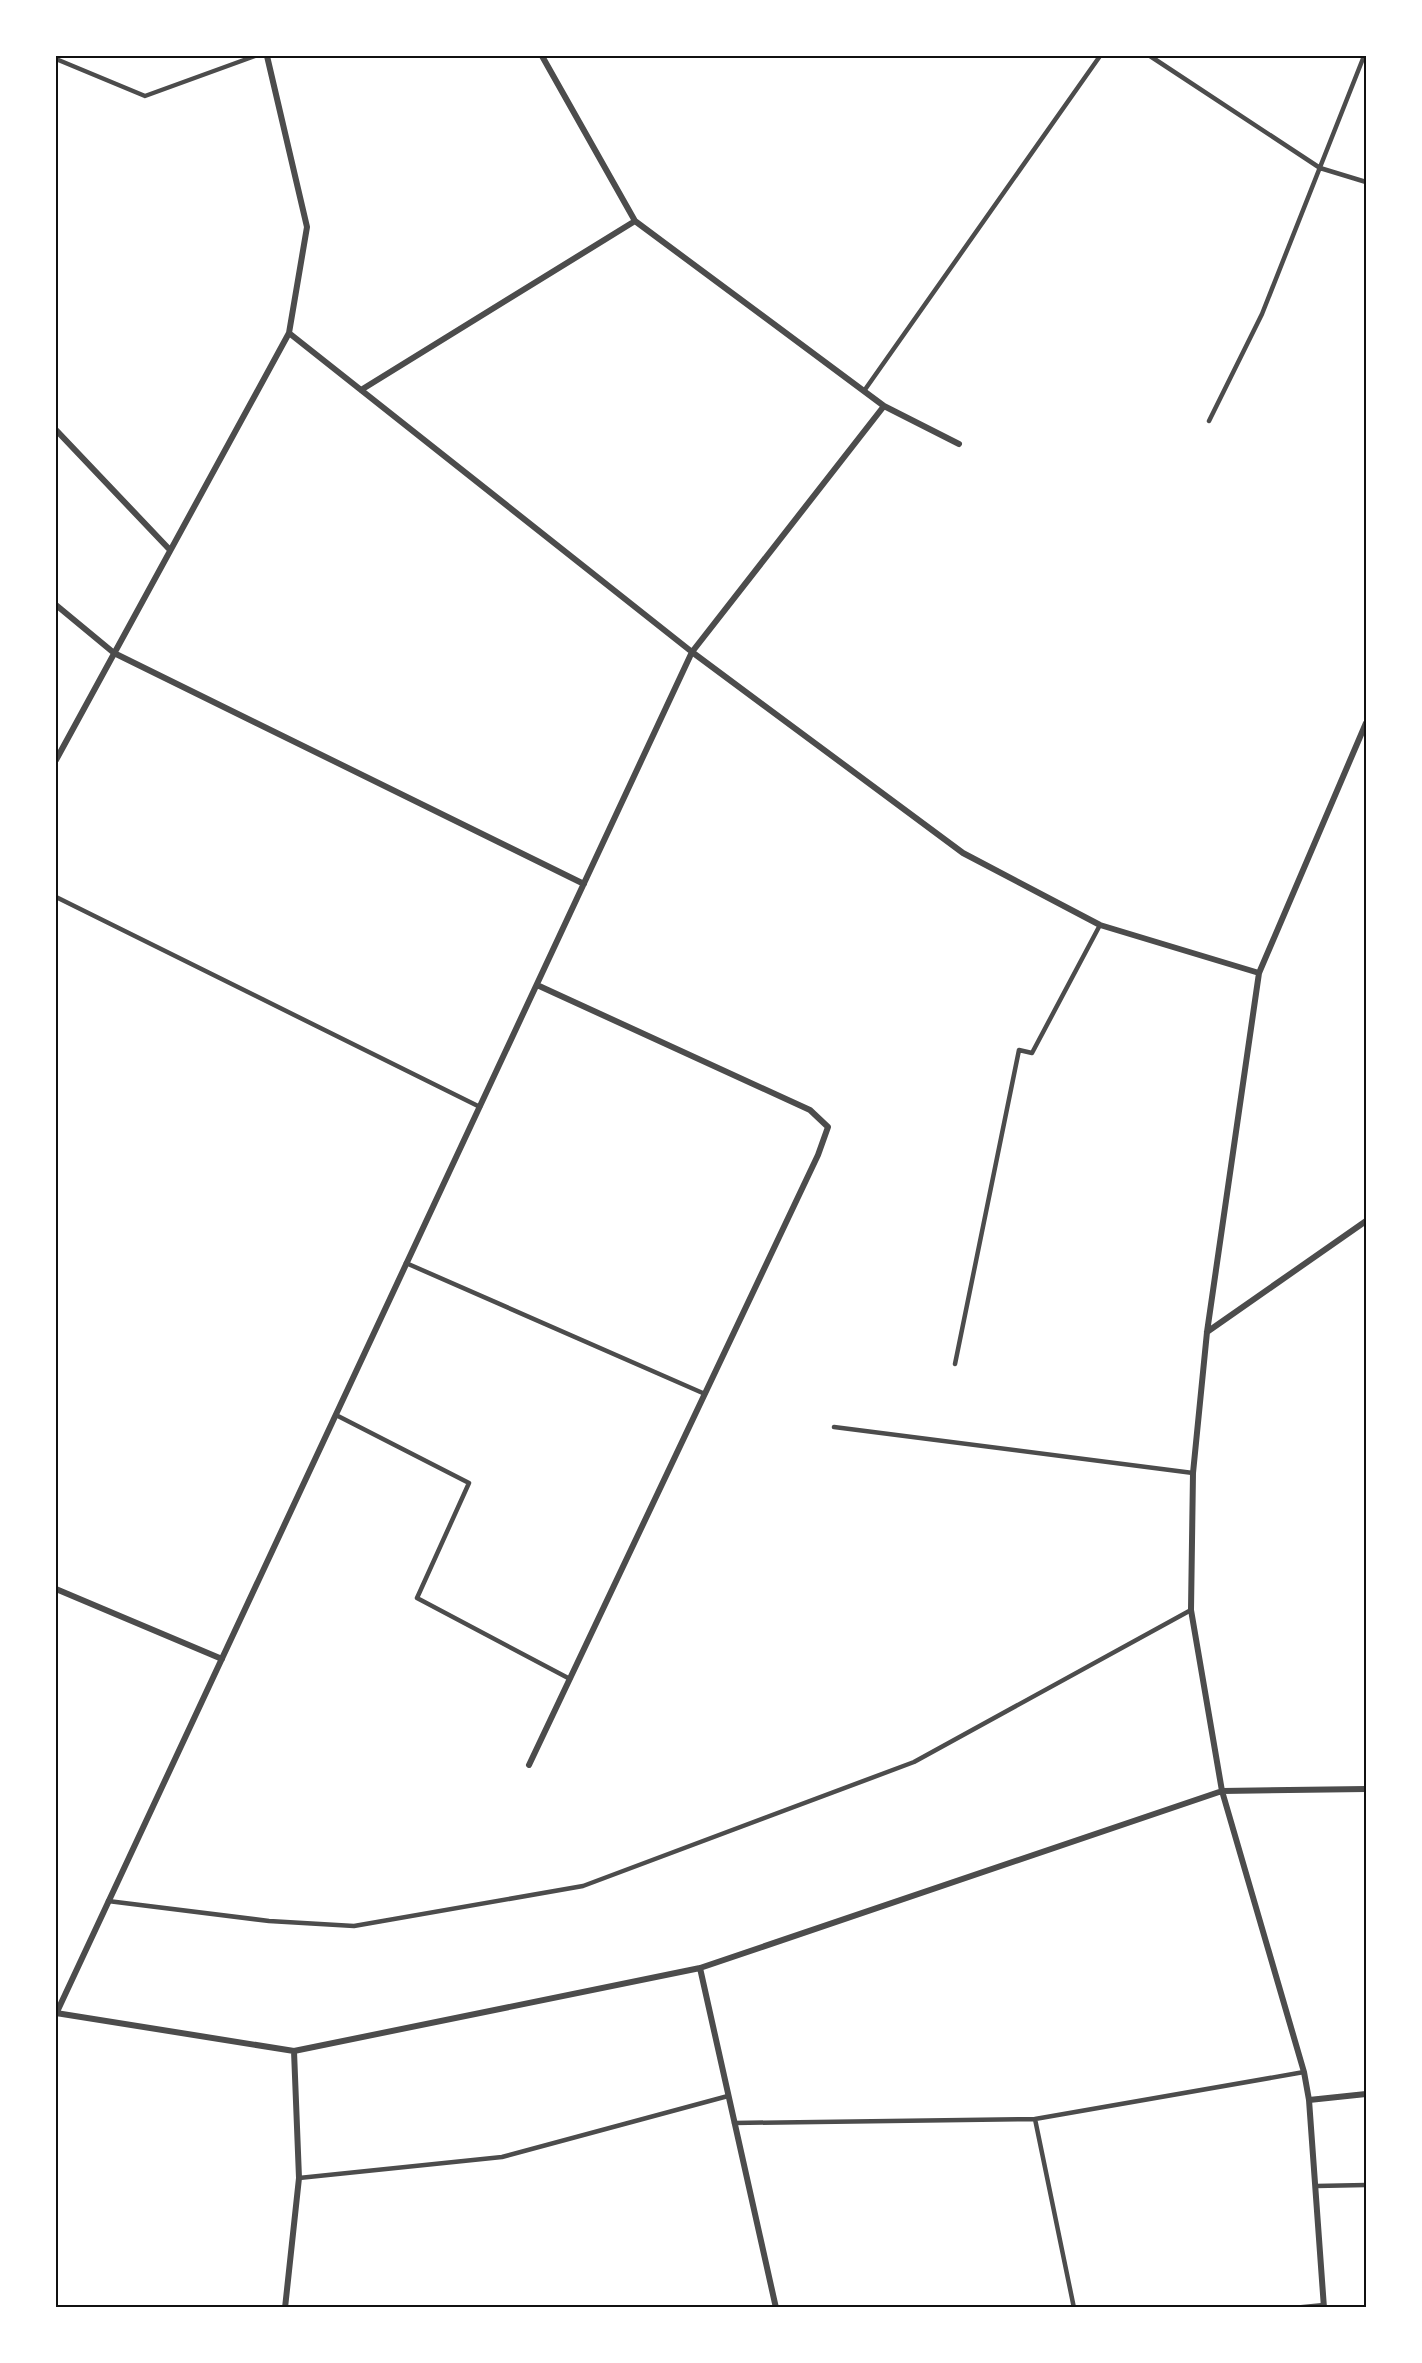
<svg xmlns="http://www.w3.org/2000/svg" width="1422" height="2363" font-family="Overpass,sans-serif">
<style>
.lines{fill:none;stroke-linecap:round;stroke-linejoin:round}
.service{stroke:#4c4c4c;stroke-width:4.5}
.minor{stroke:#4c4c4c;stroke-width:6}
.neatline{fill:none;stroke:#111;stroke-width:2}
</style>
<rect width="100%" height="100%" fill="#fff"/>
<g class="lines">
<path class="service" d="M1150,56L1320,168L1366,182
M56,59L145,96L255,56
M864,391L1100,56
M1209,421L1262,314L1364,56
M56,897L480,1107
M406,1263L705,1394
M955,1364L1019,1050L1032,1053L1100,925
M336,1415L469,1483L417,1598L570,1679
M834,1427L1193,1473
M108,1901L269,1921L354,1926L583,1886L914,1762L1191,1610
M1035,2119L1074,2308
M734,2123L1035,2119L1304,2072
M299,2178L502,2157L728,2096
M1316,2186L1366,2185
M955,2308H994
M1293,2308L1324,2305"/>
<path class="minor" d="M542,56L635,221L884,406L959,444
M289,333L692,652L963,853L1100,925L1259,973
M361,390L635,221
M56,430L170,550
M56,605L114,653L584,884
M56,760L289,333L307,227L267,56
M1207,1332L1366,1221
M56,1589L222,1659
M529,1765L818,1155L828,1127L810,1110L537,985
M700,1968L776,2308
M56,2013L294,2051L700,1968L1222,1791L1366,1789
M56,2014L692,652L884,406
M1309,2100L1366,2094
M285,2308L299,2178L294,2051
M1324,2308L1309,2100L1304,2072L1222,1791L1191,1610L1193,1473L1207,1332L1259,973L1366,723"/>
</g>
<rect width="1422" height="2363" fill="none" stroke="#ffffff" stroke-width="114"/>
<rect x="57" y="57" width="1308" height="2249" class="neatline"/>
</svg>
